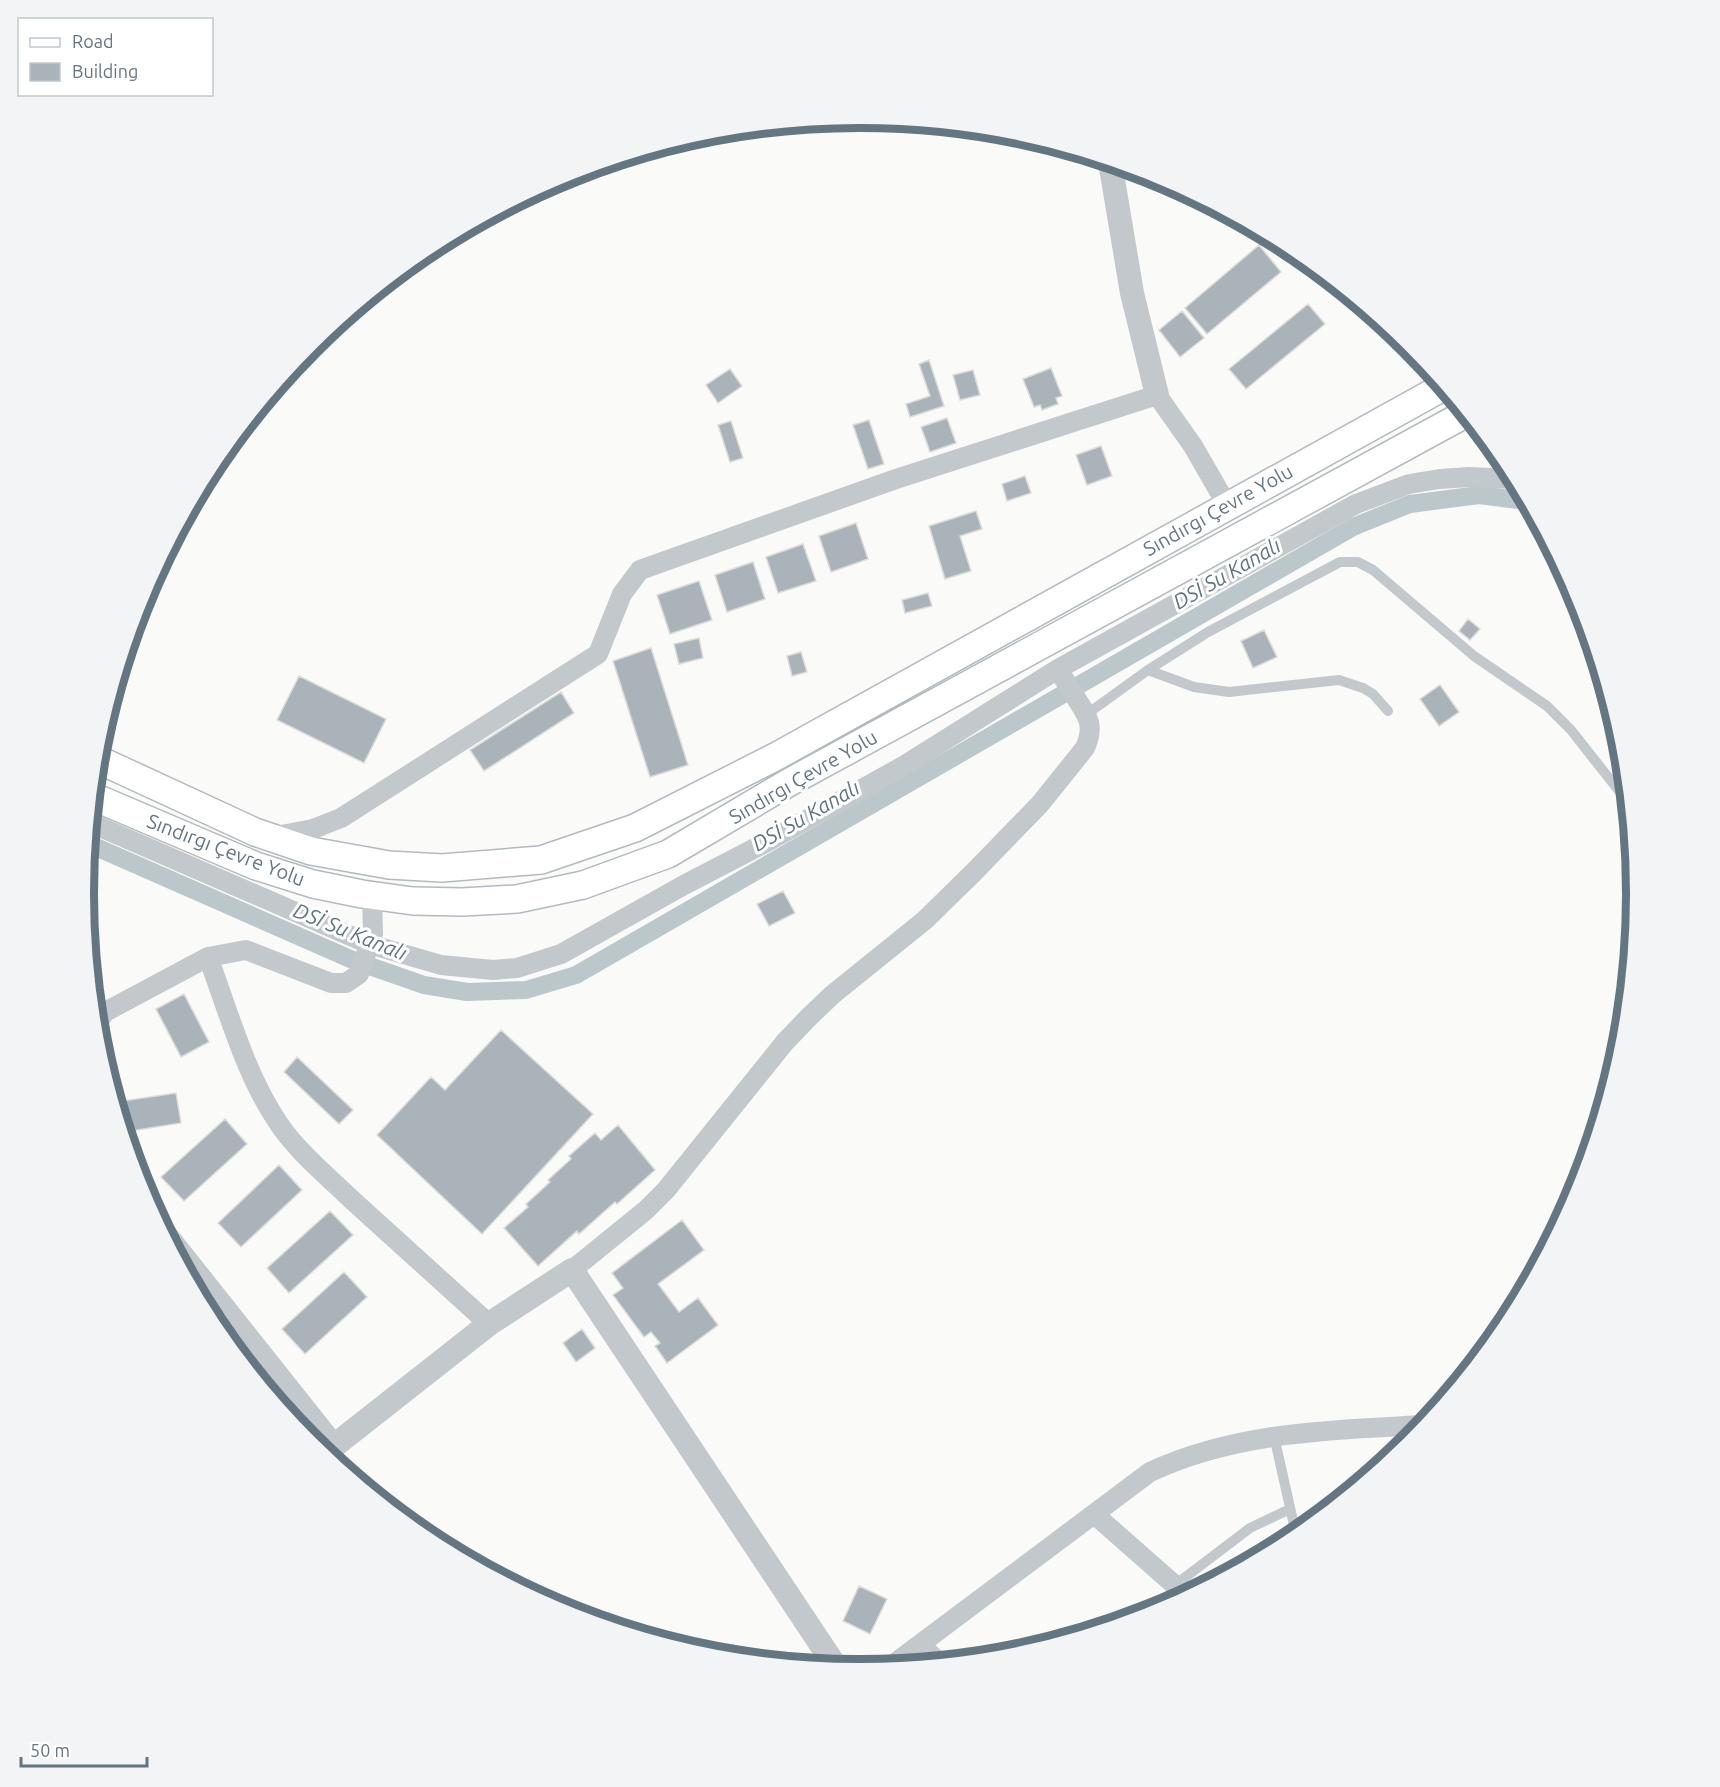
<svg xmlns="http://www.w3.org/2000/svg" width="1720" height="1787" font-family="Ubuntu,sans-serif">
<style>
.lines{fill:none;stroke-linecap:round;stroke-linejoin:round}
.canal{stroke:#bbc7cb;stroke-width:18}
.building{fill:#aab3b9;stroke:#dcdcda;stroke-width:1.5}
.secondary-casing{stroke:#b3babf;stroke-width:30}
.service{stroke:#c3c8cc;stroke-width:10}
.minor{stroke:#c3c8cc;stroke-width:20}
.tertiary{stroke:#c3c8cc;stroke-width:24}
.secondary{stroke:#fff;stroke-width:27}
.labels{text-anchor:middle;stroke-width:6;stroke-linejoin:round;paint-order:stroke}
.street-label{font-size:20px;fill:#657683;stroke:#fff}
.water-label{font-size:21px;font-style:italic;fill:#60757c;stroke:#fff}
.rim{fill:none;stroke:#657683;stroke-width:8}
</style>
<rect width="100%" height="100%" fill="#fafaf8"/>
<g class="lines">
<path class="canal" d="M89,844L355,961L424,985L467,992L526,990L576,975L1353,527L1410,504L1479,495L1526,501"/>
</g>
<path class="building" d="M1259,245L1281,272L1207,334L1185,308Z
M1308,304L1325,324L1246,389L1229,369Z
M1182,311L1204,338L1180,357L1159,330Z
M929,360L944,406L910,417L906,404L930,396L919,364Z
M1051,368L1062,396L1056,398L1058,404L1042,410L1040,405L1034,407L1023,379Z
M730,369L742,386L718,403L706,385Z
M973,370L980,395L960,400L953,375Z
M947,418L956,443L930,452L921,427Z
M869,420L884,464L868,469L853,425Z
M731,421L743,458L730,462L718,425Z
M1101,446L1112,476L1087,485L1076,455Z
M1025,476L1031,493L1007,501L1002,484Z
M976,511L982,529L960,536L971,571L945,579L929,526Z
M856,523L868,559L831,572L819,536Z
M803,544L816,581L778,593L766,557Z
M753,562L765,599L727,612L715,575Z
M699,581L712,620L670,634L657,595Z
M928,593L932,606L905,613L902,600Z
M1468,619L1480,629L1470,640L1459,631Z
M1264,630L1277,657L1253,668L1241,641Z
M699,638L703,658L679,664L674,644Z
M651,648L688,765L650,777L613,661Z
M801,652L807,672L792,676L787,656Z
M299,676L386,719L364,763L277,720Z
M1440,685L1459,712L1439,726L1420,699Z
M561,692L574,713L484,771L470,750Z
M783,891L795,913L769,926L757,904Z
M184,994L209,1042L181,1057L156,1009Z
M501,1030L593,1114L482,1234L377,1135L431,1077L445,1090Z
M297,1057L353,1110L339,1124L284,1072Z
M176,1093L181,1123L125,1132L116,1102Z
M225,1119L247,1144L184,1201L161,1177Z
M618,1125L655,1170L617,1204L615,1202L579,1234L577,1231L538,1266L504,1228L528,1207L526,1204L550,1182L548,1180L571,1159L569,1156L595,1133L601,1140Z
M279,1165L302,1190L241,1247L218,1223Z
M330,1211L353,1235L289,1293L267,1268Z
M682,1220L704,1250L658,1284L679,1312L698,1298L718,1325L667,1363L655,1346L660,1343L651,1332L644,1337L613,1295L623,1288L612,1273Z
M344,1272L367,1297L305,1354L282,1329Z
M226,1323L235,1335L228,1340L219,1329Z
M582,1329L595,1348L576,1362L563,1343Z
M859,1586L887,1599L870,1634L843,1621Z"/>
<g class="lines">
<g class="secondary-casing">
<path id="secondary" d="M97,759L255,832L311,851L389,865L442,868L541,860L635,828L775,757L1443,387
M94,797L256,866L313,884L362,894L413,901L462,902L517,899L583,885L668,854L788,783L1465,414"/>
</g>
<path class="service" d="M1148,670L1194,687L1229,692L1339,680L1363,688L1373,694L1388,711
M1087,714L1148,670L1208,632L1340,562H1358L1373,570L1474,656L1547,706L1571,730L1627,801
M1274,1436L1294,1525L1298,1533
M1175,1585L1250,1528L1290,1509"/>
<path class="minor" d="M91,823L369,944L441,965L493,970L517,968L561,954L684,885L765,843L905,765L1058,669L1356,504L1409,484L1440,479L1469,477L1514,479
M271,837L313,829L341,818L598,654L622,594L640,570L896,479L1157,395L1193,446L1227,505
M208,957C229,1013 245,1074 279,1124C298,1152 326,1175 351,1199C397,1241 443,1282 489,1324
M97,1024L105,1012L208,957L246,950L331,983H346L359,974L373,934L372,895
M165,1231L335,1445
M572,1270L646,1210L666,1190L785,1042L808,1018L832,995L925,920L975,871L1040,804L1085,748C1095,725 1088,717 1076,698C1070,689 1064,679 1058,669
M1094,1514L1186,1595
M920,1645L939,1662
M891,1666L1150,1472C1235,1432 1331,1430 1423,1425"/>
<path class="tertiary" d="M1110,162L1132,293L1157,395
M325,1453L489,1324L572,1270L836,1667"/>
<use href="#secondary" class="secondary"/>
</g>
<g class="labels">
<g class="street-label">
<text transform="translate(1218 510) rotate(-29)" y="7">Sındırgı Çevre Yolu</text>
<text transform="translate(803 777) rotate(-30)" y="7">Sındırgı Çevre Yolu</text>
<text transform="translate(226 850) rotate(21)" y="7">Sındırgı Çevre Yolu</text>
</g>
<g class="water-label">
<text transform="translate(1227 574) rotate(-30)" y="7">DSİ Su Kanalı</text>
<text transform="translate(806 816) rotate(-30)" y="7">DSİ Su Kanalı</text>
<text transform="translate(350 932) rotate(22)" y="7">DSİ Su Kanalı</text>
</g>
</g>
<path d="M0 0H1720V1787H0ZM859 128H861A765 765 0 0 1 1626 893V894A765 765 0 0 1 861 1659H859A765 765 0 0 1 94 894V893A765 765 0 0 1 859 128Z" fill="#f3f4f5" fill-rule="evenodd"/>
<path class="rim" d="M859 128H861A765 765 0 0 1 1626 893V894A765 765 0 0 1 861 1659H859A765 765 0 0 1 94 894V893A765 765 0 0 1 859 128Z"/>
<rect x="18" y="18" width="195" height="78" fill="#ffffff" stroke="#c1c8cd" stroke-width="1.5"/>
<rect x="30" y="38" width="30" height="9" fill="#ffffff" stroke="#c1c8cd" stroke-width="1.5"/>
<text x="72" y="48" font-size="18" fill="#657683">Road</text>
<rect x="30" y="63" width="30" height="18" fill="#aab3b9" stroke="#c1c8cd" stroke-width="1.5"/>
<text x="72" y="78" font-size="18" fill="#657683">Building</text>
<path d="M21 1757v9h126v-9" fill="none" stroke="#657683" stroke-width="3"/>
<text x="30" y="1757" font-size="18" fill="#657683" stroke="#ffffff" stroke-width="4.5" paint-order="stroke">50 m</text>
</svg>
